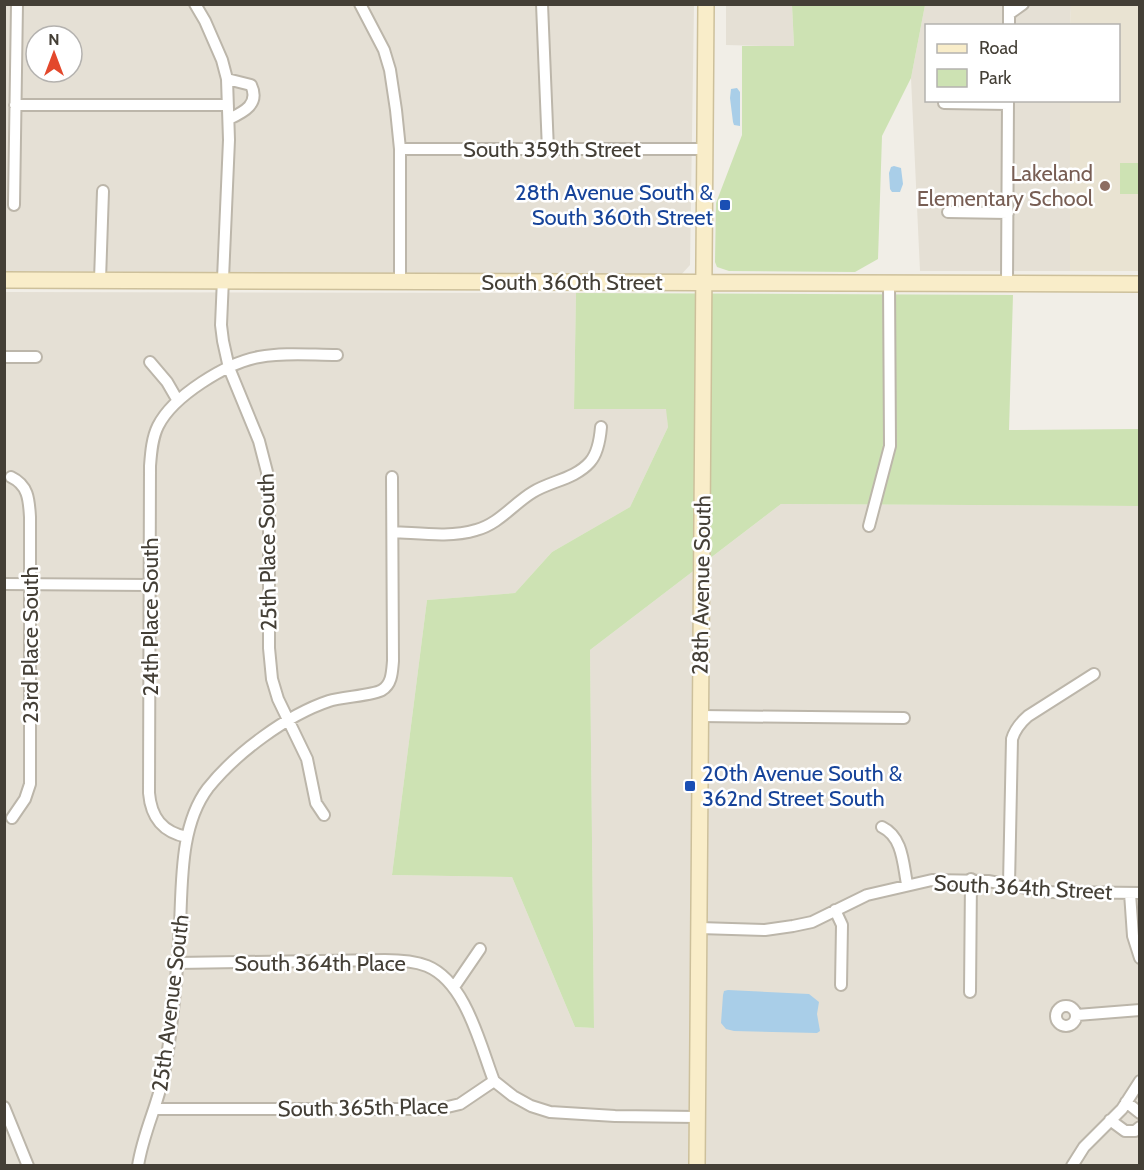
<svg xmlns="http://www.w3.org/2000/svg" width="1144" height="1170" font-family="Cabin,sans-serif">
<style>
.residential{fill:#e5e0d5;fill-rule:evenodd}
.education{fill:#e9e3d2}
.green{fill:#cde2b3}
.water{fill:#a9cee8}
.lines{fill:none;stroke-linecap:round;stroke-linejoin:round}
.street-casing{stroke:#bcb6aa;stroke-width:14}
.secondary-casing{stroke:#cdc09b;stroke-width:18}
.street{stroke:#fff;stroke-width:10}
.secondary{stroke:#f9edc9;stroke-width:15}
.education-dot{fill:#8d6e63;stroke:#fff;stroke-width:2}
.transit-dot{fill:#1a4fb4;stroke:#fff;stroke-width:2}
.labels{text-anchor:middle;stroke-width:5;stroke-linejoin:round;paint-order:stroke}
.street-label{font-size:22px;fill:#443f36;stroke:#fff}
.education-label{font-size:22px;fill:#785e54;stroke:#fff;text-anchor:end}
.transit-label{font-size:22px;fill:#164399;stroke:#fff;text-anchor:end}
</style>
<rect width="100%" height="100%" fill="#f1eee7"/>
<path class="residential" d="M5,5H694L690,265L680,276L5,271ZM36,36H72V72H36Z
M726,5H792L794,47L726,45Z
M925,5H1071L1070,25L926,26V100L1070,101V271H920L911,78Z
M5,292L576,293L574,409H667L668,427L630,507L552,552L515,593L427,600L392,875L512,877L575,1027L594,1028L590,650L781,504L1139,506V1165L5,1166Z"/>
<path class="education" d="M1071,5H1139V271H1070V101L1118,100V26L1070,25Z"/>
<path class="green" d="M792,5H925L911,78L882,136L878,259L855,272L729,271L717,267L715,262L716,203L742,135V46H794Z
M1120,163H1138V194H1120Z
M576,293L1013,295L1009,430L1139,429V506L781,504L590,650L594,1028L575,1027L512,877L392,875L427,600L515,593L552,552L630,507L668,427L666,409H574Z"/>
<path class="water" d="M737,88L740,92V126L734,125L733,122L730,98L731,89Z
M894,166L901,168L903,184L900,192H892L890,189L889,173L891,167Z
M728,990L809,994L819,1002L817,1014L820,1031L817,1033L734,1031L726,1029L721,1023L723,995L724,991Z"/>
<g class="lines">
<g class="street-casing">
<path id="street" d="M195,4L205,21L222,60L227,79L229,140L221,325L223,341L229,368L259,441L267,472L269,512V648L272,679L278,699L307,759L316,803L324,815
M360,4L384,50L390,70L396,110L400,149V281
M542,4L548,150
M1009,14L1023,4
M1009,26V4
M227,79L251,85C260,104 244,112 229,119
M944,103L1008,104
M15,105H228
M400,149H705
M14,205L17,4
M948,212L1008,213
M100,280L103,191
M1007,283L1008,100
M4,357H36
M150,362L167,382L178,401
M11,477C28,485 29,499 30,517V784L25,799L12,818
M869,526L890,446L889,283
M393,532C419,533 450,538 476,530C499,524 513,504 533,492C551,481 575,479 590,462C598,453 600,439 601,427
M4,584L150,585
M700,716L904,718
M882,827C903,837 903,864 907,884
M187,837C162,832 151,817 149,793L150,466C151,453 152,438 158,426C173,396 226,363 259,357C284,352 311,355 337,355
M1009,884L1012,739C1015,729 1020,723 1028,716L1094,674
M1130,893L1133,936L1140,958
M835,910L842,925L841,985
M699,928L765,930L793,926L812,922L867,895L932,880L988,881L1049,892L1140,893
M177,963L385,960C399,960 414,961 427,966C466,982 480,1045 494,1081
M454,987L480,949
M970,992L971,879
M1056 1016a10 10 0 1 1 20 0a10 10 0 1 1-20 0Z
M1077,1015L1140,1010
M1126,1102L1140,1113
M4,1107L28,1166
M156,1109H439L460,1104L494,1081L513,1096L531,1106L550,1112L615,1116L697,1117
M1110,1120L1125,1131H1135L1140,1127
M138,1166C143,1132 159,1103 165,1069C172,1028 176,984 179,942C183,893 177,829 208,788C236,753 287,715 329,701C342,697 375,695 382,690C392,684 392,672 393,661L392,477
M1072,1166L1084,1147L1122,1109L1140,1081"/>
</g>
<g class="secondary-casing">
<path id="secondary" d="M4,280L1140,284
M697,1166L706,4"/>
</g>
<use href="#street" class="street"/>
<use href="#secondary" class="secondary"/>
</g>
<circle class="education-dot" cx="1105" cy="186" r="6"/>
<g class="transit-dot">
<rect x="719" y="199" width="12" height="12" rx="3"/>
<rect x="684" y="780" width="12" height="12" rx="3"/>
</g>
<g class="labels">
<g class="street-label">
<text x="552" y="157">South 359th Street</text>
<text x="572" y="290">South 360th Street</text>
<text transform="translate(267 552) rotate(-91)" y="8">25th Place South</text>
<text transform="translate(701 585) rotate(-89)" y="8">28th Avenue South</text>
<text transform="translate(150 617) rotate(-90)" y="8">24th Place South</text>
<text transform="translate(30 645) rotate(-90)" y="8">23rd Place South</text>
<text transform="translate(1023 887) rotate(3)" y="8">South 364th Street</text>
<text x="320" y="971">South 364th Place</text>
<text transform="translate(170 1003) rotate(-83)" y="8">25th Avenue South</text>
<text transform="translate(363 1107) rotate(-1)" y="8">South 365th Place</text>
</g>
<g class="education-label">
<text x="1093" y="181">Lakeland<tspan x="1093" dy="25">Elementary School</tspan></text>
</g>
<g class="transit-label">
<text x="713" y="200">28th Avenue South &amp;<tspan x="713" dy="25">South 360th Street</tspan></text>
<text x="702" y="781" text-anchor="start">20th Avenue South &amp;<tspan x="702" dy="25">362nd Street South</tspan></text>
</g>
</g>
<rect width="1144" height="1170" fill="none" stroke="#443f36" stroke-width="12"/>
<rect x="925" y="24" width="195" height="78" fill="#ffffff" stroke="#b4b2af" stroke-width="1.5"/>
<rect x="937" y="44" width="30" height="9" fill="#f9edc9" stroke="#b4b2af" stroke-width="1.5"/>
<text x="979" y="54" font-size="18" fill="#443f36">Road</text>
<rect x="937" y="69" width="30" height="18" fill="#cde2b3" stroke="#b4b2af" stroke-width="1.5"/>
<text x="979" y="84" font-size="18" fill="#443f36">Park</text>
<g transform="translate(54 54)"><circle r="28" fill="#ffffff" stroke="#b4b2af" stroke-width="1.5"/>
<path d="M0-4.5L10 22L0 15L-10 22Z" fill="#e3482c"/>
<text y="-9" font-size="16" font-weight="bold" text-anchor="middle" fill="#443f36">N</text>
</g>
</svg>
